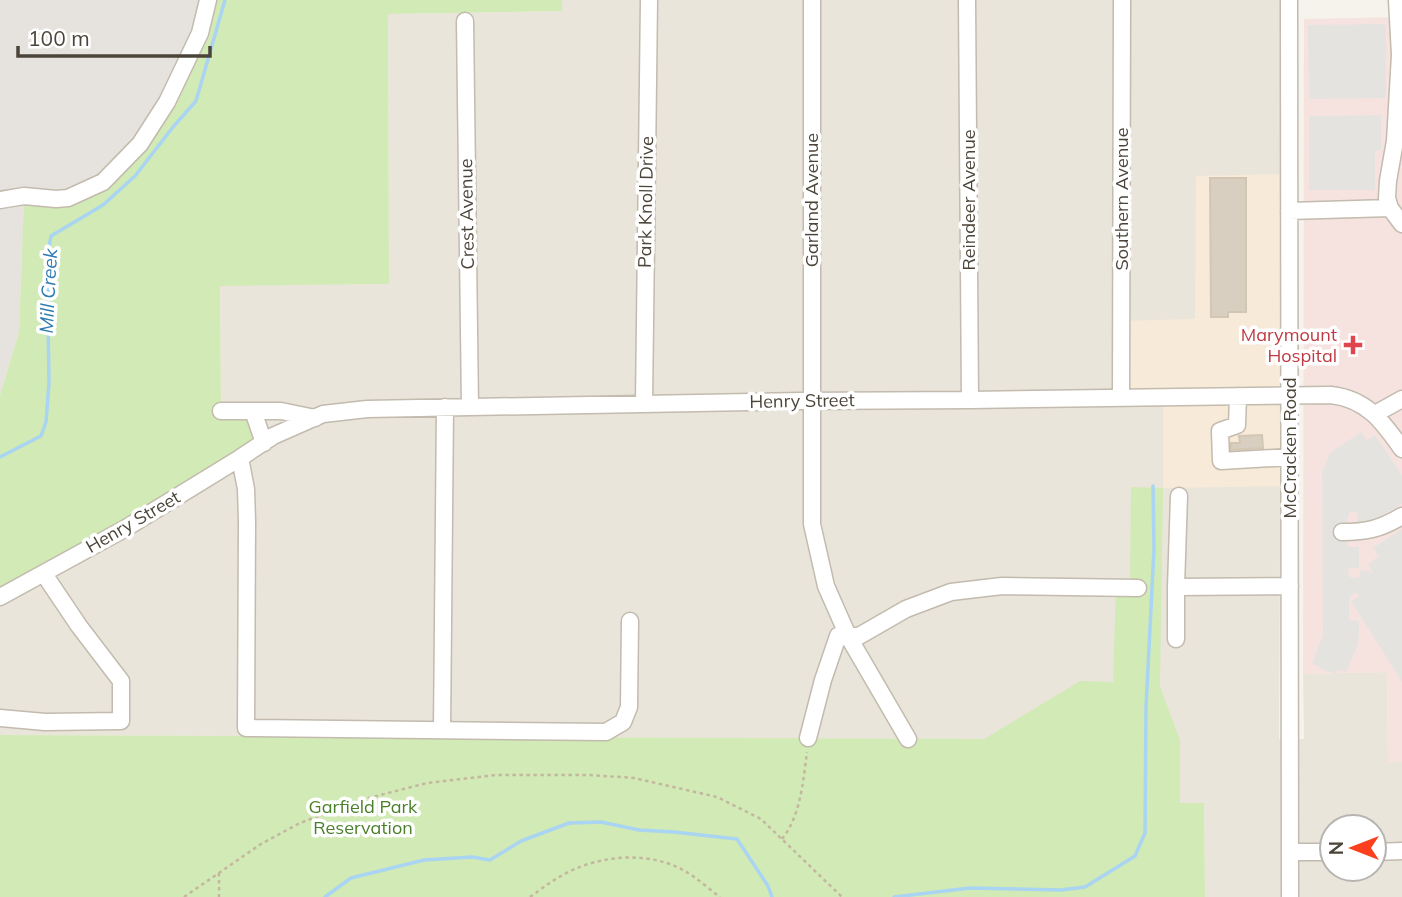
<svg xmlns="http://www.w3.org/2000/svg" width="1402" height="897" font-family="Mulish,sans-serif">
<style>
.residential{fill:#eae5da;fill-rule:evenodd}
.commercial{fill:#f7ead8}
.industrial{fill:#e6e2dd}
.medical{fill:#f6e3e0}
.green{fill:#d2eab5}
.parking{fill:#e5e3e0}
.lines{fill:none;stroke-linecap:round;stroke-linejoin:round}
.stream{stroke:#a9d4f2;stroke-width:3.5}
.building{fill:#d8cfc1;stroke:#d3c7b4;stroke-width:2}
.minor-casing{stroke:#c2bbae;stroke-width:19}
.path{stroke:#c4b79f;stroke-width:2.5;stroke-dasharray:3.5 3.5;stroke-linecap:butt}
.minor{stroke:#fff;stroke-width:16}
.health-dot{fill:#e0444e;stroke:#fff;stroke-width:2.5}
.labels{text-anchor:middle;stroke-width:7;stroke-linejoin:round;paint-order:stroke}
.street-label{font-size:18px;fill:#4b4439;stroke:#fff}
.health-label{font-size:18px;fill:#be3a42;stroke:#fff;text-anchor:end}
.park-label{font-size:18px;fill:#4a7f2a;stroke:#fff}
.water-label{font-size:19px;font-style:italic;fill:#2e7ab2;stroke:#fff}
</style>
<rect width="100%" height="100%" fill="#f6f3ec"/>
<path class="residential" d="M562,0H1283L1279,739H1304L1303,674L1387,672L1388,762H1402V897H1205L1204,803H1180L1179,740L0,735V597L221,411L220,285L389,284L388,14L561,11ZM1332,827H1374V869H1332Z"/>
<path class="commercial" d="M1289,174L1290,486L1163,488V397H1122V321L1195,319L1196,176Z"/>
<path class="industrial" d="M0,0H208L167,102L103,182L68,198L24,196L19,332L0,395Z"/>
<path class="medical" d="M1402,17V762H1388L1387,672L1303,674L1304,19Z"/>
<path class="green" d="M208,0H562V11L388,14L389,284L220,286L221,411H253L264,443L0,597V395L19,332L24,196L56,199L103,182L140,144Z
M1131,487L1163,488L1160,687L1180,740V803H1204L1205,897H0V735L984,739L1080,681L1113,682L1116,587H1130Z"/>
<path class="parking" d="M1386,24V98L1309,99L1308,25Z
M1381,115V150L1375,151V190H1309V116Z
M1361,432L1366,440H1368L1375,435L1402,475V504L1376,519L1368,522L1358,523L1357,512H1351L1348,515V547H1359V568H1349L1348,574L1350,577L1354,578L1359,577L1361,569L1373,573L1368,564L1379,556L1373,548L1402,529V682L1351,601L1359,596L1358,594L1354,593L1349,598V620L1359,621V633L1358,644L1346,672L1337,670L1335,674L1321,669V667L1312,664L1323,635L1322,472L1330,453Z"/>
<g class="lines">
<path class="stream" d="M0,457L41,436L46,422L49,383L47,257L51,236L103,205L135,176L173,127L196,101L225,0
M325,897L351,878L424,860L472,857L490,860L521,841L569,823L601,822L639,830L674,832L737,839L768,886L772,897
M894,897L970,888L1061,890L1085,887L1135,856L1145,833L1146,707L1154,549L1153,486"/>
</g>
<path class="building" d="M1210,178H1246V312H1228V317H1211Z
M1262,435L1263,448L1231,450V443H1240L1239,436Z"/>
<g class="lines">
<g class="minor-casing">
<path id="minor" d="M812,0V524L826,586L848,636L908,739
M967,0L970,400
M1289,0L1290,897
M1397,0L1400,55L1395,141L1388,181L1387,198L1390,208L1402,224
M465,21L470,407
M0,200L24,196L56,199L68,198L103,182L140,144L167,102L200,33L208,0
M1289,211L1390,208
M1238,396L1237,425L1220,431L1221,461L1290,457
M1121,397L1122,0
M644,403L649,0
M221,411H281L315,418
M253,411L264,443
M1375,414L1402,399
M240,458L246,489L247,521L246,728L606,732L623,722L629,707L630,621
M1342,532C1367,532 1380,529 1402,516
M1176,587L1290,586
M0,597L126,528L240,458L273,436L323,414L367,409L800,401L970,400L1331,395C1367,399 1383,422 1402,449
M1176,639V587L1179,496
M0,718L45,722L121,721V681L79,626L44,574
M442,730L445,407
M808,738L823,680L838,636H859L906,609L951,592L1002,586L1138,588
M1290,852H1332
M1374,852L1402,851"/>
</g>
<path class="path" d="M782,839C801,815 803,781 807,752
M219,873V897
M184,897L261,844L300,823L361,800L427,783L496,775H590L634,778L717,797L761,819L842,897
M530,897C540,890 550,882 561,876C597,855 648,850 685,871C697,878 709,889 720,897"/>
<use href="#minor" class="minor"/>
</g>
<path class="health-dot" d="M1349.5 334.5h7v7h7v7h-7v7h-7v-7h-7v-7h7z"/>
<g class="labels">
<g class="street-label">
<text transform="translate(1122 199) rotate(-90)" y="6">Southern Avenue</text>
<text transform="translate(812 200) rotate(-90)" y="6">Garland Avenue</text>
<text transform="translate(969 200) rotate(-90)" y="6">Reindeer Avenue</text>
<text transform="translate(646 202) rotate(-89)" y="6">Park Knoll Drive</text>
<text transform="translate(467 214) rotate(-91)" y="6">Crest Avenue</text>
<text transform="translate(802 401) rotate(-1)" y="6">Henry Street</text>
<text transform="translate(1290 448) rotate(-90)" y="6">McCracken Road</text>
<text transform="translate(133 522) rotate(-30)" y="6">Henry Street</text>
</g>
<g class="health-label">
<text x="1337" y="341">Marymount<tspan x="1337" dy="21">Hospital</tspan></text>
</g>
<g class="park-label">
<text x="363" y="813">Garfield Park<tspan x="363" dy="21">Reservation</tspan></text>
</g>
<g class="water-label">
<text transform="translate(48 291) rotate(-87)" y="7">Mill Creek</text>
</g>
</g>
<g transform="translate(1353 848) rotate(270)"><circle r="33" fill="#ffffff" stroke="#b7b4b0" stroke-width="2"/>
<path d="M0-5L12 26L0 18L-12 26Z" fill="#fc3f1d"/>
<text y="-10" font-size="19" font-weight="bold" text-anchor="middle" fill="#4b4439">N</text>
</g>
<path d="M18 46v10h192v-10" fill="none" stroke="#4b4439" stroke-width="3.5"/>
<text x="28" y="46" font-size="21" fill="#4b4439" stroke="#ffffff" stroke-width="5" paint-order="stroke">100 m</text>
</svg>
